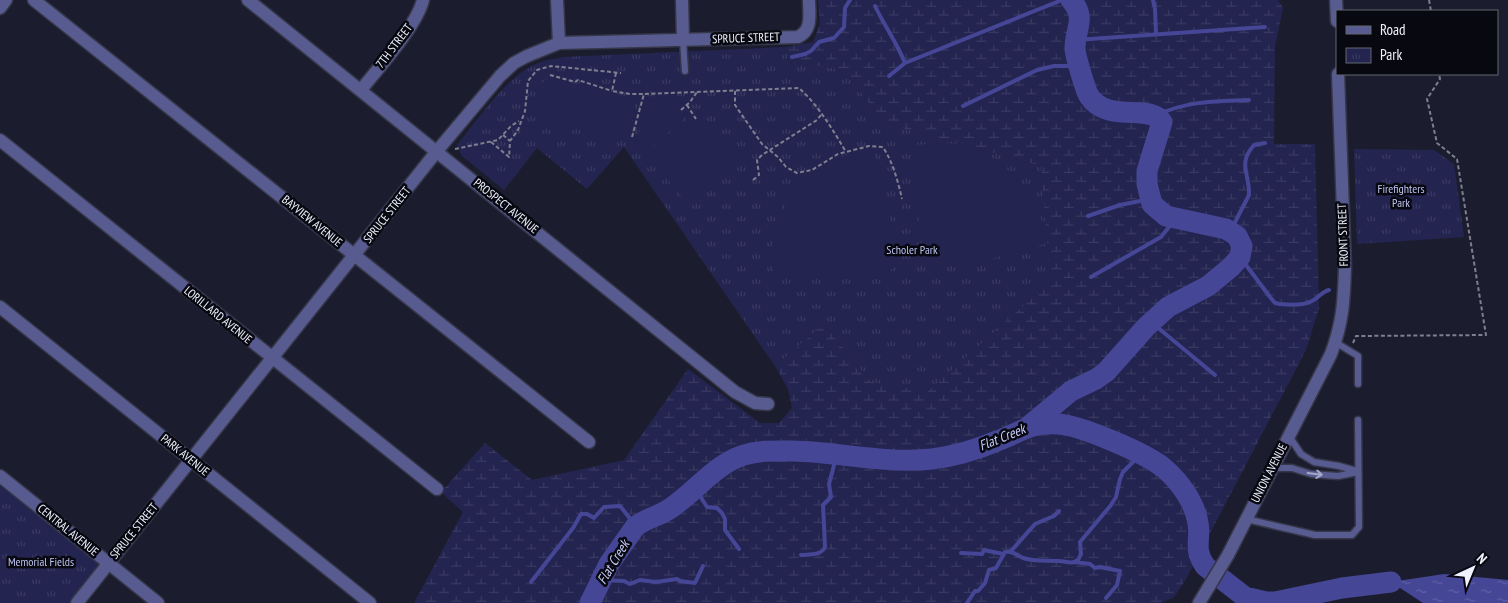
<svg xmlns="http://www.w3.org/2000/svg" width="1508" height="603" font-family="'PT Sans Narrow',sans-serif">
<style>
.wetland{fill:url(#wetland-marsh)}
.park{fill:url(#park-tufts)}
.garden{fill:#242450}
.water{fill:url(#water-ripples)}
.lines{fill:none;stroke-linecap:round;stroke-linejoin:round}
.stream{stroke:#464696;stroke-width:4}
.river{stroke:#464696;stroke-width:21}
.service-casing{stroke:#353748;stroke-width:9}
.minor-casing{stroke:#353748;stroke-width:15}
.tertiary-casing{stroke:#353748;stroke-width:15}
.path{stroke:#7e808f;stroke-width:2;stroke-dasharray:4 2.5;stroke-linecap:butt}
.service{stroke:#575b90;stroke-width:6}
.minor{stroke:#575b90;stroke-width:12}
.tertiary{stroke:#575b90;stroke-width:12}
.oneway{stroke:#a4a6c8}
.labels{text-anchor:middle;stroke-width:5;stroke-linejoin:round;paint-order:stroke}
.street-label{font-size:12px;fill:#f0f2ff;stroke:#070810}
.park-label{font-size:12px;fill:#bdc2ef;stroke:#070810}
.water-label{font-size:14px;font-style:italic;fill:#c7ccf9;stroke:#070810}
</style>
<defs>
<pattern id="wetland-marsh" width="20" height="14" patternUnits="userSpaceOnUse" patternTransform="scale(1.25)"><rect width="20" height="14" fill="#242450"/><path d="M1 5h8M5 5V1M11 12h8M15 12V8" fill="none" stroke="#393a62"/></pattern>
<pattern id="park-tufts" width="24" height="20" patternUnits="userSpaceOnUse" patternTransform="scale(1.25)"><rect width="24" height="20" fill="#242450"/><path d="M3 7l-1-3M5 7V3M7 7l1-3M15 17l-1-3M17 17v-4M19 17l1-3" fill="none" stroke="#393a62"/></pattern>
<pattern id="water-ripples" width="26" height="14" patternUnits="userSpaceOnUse" patternTransform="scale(1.25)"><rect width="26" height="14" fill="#464696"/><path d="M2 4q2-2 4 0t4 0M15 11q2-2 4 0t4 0" fill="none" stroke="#6161a6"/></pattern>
</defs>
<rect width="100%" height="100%" fill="#1b1d2f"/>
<path class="wetland" d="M818,0H1278L1283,8L1275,46L1274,144H1315L1319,308L1306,350L1186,579L1174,597L1161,603H414L463,512L441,492L485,443L532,480L624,460L688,369L760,423H779L792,408L788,389L775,366L824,324L871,382L1041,166L883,123L845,70L788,62L786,47L813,42L820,24Z"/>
<path class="park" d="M786,47L788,62L845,70L883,123L1041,166L1050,282L927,392L871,382L824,324L775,366L624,147L587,189L537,148L504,190L462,156L457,145C479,118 509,71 544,61C550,59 557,59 563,57Z
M1354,149L1434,150L1454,164L1464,237L1357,244Z
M0,476L109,563L73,603H0Z"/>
<path class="garden" d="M550,78L624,96L632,103L635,108C631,120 631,136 618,140L541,120L534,112C534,99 537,83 550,78Z
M673,100L687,116L645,153L636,142L649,101Z
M701,115L735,156L683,198L650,157Z
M944,143C951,143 958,144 964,145C993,152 1020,177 1034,203C1041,215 1044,230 1047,243L987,260L935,267L924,259L916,199V145Z
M873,150L900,260L882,279L774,278L772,247L780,220L787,202L804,182L826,166L846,155Z"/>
<path class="water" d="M1444,574L1508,580V603H1423L1391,582Z"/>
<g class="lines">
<path class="stream" d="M1153,0L1155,9L1156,34
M875,6C884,25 897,43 905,63
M1075,40L1265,27
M792,57L805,54L811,51L819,42L834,38L844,27L845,8L850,0
M889,76L905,63L1062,0
M963,106L1037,70L1054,66H1079
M1155,116C1185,101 1216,101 1249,100
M1088,216L1120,205L1150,199
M1230,232L1249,195C1250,174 1237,164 1254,145L1265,143
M1240,257L1270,297L1275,303L1280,304C1289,305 1303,306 1312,301C1319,298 1321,292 1329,290
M1091,277L1161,237L1169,227L1173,218
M1151,322L1215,375
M695,488L707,507L717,508L722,513L725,519V530L739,549
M1011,551L1035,524L1054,516L1059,511
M961,553L982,554L984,550L1003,554
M801,555C809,554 821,556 825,547L823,505L831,497L829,484L837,454
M1075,562L1090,564L1095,568L1100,567L1120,571L1117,585L1106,598
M600,580L624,581L630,584L640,580L656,582L677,579L680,581L695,583L703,566
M531,582L573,528L581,514H587L594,518L604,507L620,506L636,526
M967,603L975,591H978L985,583L989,570L996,568L1005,552C1012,550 1016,555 1023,558C1035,562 1047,560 1059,561C1066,561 1071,565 1078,560L1081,554L1080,542L1111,505L1116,497L1120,479L1123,472L1141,454"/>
<path class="river" d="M1029,426L1071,391L1096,379L1106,372L1146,327L1168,307L1208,286L1231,267L1240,257L1242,246L1237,236L1226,229L1166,216L1152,204L1147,184V171L1162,122C1151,103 1107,124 1089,96C1085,89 1075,55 1075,48C1075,28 1087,18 1071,0
M590,603L609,564L635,527C646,518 660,516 671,508C696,491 715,464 744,455C760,450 776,451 793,451C839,452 886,464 932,459C955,456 976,450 997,441C1021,432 1031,422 1058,424C1080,425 1148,454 1165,469C1180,482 1195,503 1198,523C1201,541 1193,548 1205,566L1245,597L1266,602H1275L1342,588L1391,582"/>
<g class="service-casing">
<path id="service" d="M683,40L685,71
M1335,342L1358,356V384
M1289,436L1301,454L1314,462L1339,466L1357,471
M1272,468H1292L1311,474L1338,476L1358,472
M1246,519L1315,535H1352L1359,527L1358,420"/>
</g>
<g class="minor-casing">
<path id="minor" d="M34,0L589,442
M248,0L735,392L755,403L768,404
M557,0L559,43
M682,0L683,40
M0,8L6,0
M361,90C379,67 416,27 423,0
M0,140L437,489
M0,307L370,603
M0,476L158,603
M77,603L437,151L500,76L514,63L527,56L559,43L798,37C813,30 809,14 809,0"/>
</g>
<g class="tertiary-casing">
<path id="tertiary" d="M1336,0L1337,21
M1199,603L1228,555L1331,354C1343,322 1344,300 1345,266L1338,74"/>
</g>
<path class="path" d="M1429,0L1431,11
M616,73L612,91L630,94H644
M550,75L575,82L578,80L612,91
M735,91V105L762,144L778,157L786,167L797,173L812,170L838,154L869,146L883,147C893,163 898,181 902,199
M687,105L696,119
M681,110L690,102L697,92
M503,135L510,141
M632,137L644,94L799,88C818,105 833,130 846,152
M491,142L509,157L510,141L518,130L525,111L528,81L537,70L551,66L621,73
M455,149L498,140L511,126L519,121
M753,180L759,175L757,160L762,155L817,120L821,115
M1353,343L1356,336L1486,335L1457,159L1437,143L1427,99L1440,79L1439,74"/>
<use href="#service" class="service"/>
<use href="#minor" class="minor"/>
<use href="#tertiary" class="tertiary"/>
</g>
<defs><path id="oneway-shaft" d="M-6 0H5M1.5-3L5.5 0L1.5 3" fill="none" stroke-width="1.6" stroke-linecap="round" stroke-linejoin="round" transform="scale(1.25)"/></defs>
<use class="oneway" href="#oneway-shaft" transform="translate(1315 474) rotate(7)"/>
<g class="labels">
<g class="street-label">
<text transform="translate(746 38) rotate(-2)" y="4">SPRUCE STREET</text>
<text transform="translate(394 46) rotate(-53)" y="4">7TH STREET</text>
<text transform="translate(506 206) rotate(39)" y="4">PROSPECT AVENUE</text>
<text transform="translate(387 215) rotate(-52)" y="4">SPRUCE STREET</text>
<text transform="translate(312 221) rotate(39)" y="4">BAYVIEW AVENUE</text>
<text transform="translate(1343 235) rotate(-92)" y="4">FRONT STREET</text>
<text transform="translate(218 315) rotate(39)" y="4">LORILLARD AVENUE</text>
<text transform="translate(185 455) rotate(39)" y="4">PARK AVENUE</text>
<text transform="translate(1269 473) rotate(-63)" y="4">UNION AVENUE</text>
<text transform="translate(68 530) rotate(39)" y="4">CENTRAL AVENUE</text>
<text transform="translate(134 531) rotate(-51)" y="4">SPRUCE STREET</text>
</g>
<g class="park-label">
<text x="1401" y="193">Firefighters<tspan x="1401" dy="14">Park</tspan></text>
<text x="912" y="254">Scholer Park</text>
<text x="41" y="566">Memorial Fields</text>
</g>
<g class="water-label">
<text transform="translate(1002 437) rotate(-22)" y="5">Flat Creek</text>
<text transform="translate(613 562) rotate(-59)" y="5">Flat Creek</text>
</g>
</g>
<rect x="1336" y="10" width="162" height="65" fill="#070810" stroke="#646670"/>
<rect x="1346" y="26" width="25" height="8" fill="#575b90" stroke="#646670"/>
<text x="1380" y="35" font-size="15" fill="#f0f2ff">Road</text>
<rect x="1346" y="48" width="25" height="15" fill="url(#park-tufts)" stroke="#646670"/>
<text x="1380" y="60" font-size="15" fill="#f0f2ff">Park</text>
<g transform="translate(1473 568) rotate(44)" stroke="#070810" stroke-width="4" paint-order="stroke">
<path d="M0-4L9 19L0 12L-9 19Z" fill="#f0f2ff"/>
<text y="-8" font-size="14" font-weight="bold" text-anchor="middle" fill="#f0f2ff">N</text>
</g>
</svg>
